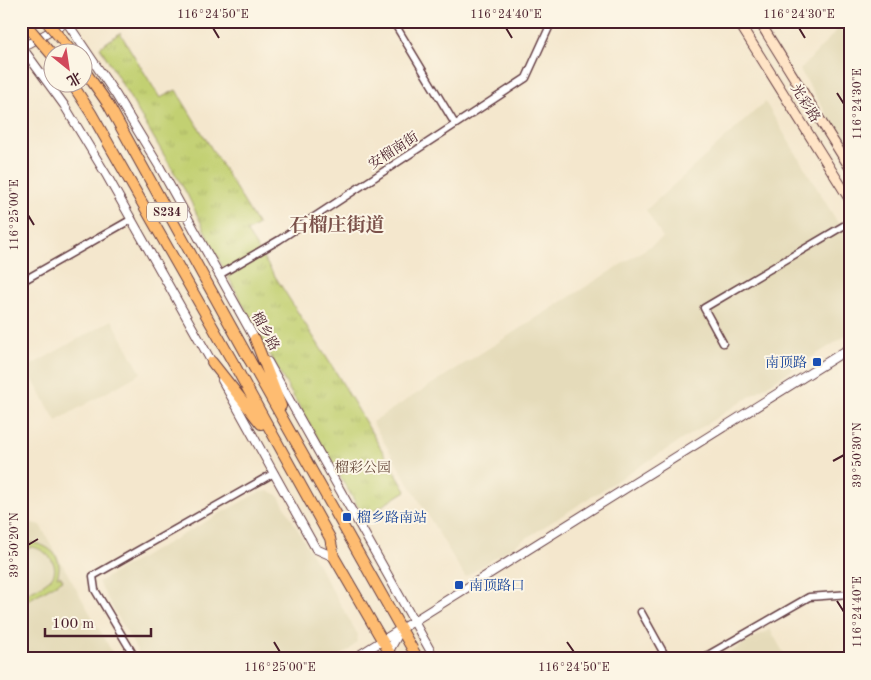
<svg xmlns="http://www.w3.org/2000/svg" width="871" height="680" font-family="'Old Standard TT','Noto Serif SC',serif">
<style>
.built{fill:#e5dbba}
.grass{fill:url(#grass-tufts);stroke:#86784e}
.pitch{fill:#c2d072;stroke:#86784e}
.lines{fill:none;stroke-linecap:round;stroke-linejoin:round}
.minor-casing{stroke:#643d43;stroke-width:9}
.tertiary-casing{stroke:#643d43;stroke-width:10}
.secondary-casing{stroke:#643d43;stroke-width:11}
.primary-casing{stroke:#643d43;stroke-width:12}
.trunk-casing{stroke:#643d43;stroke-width:12}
.minor{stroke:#fff;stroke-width:6}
.tertiary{stroke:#fff;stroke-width:8}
.secondary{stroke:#ffe4c6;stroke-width:9}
.primary{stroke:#febc71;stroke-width:10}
.trunk{stroke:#febc71;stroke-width:10}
.trunk-bridge-casing{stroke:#643d43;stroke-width:12;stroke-linecap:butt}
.trunk-bridge{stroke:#febc71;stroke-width:10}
.ticks{fill:none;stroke:#4a1f2b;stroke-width:2}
.transit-dot{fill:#1a4fb4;stroke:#fcf5e5;stroke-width:2}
.labels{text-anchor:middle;stroke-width:4;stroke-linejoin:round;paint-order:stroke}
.shield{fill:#fcf5e5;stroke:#7f5f63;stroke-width:1}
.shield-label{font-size:12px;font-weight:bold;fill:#4a1f2b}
.street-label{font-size:14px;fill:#4a1f2b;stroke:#fcf5e5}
.transit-label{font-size:14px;fill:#164399;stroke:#fcf5e5;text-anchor:start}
.park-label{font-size:14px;fill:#684b3d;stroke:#fcf5e5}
.district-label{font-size:19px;font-weight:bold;fill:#7b514a;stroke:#fcf5e5}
.neatline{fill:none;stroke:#4a1f2b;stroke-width:2}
.ticks-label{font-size:12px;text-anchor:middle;fill:#4a1f2b}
</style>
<defs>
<pattern id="grass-tufts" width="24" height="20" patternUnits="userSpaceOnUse" patternTransform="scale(1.25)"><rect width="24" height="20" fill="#c2d072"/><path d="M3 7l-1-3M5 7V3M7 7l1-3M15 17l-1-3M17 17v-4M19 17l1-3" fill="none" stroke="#a8b263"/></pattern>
</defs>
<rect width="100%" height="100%" fill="#fcf5e5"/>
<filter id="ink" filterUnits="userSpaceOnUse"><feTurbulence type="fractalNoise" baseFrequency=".02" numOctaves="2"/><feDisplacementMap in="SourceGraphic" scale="10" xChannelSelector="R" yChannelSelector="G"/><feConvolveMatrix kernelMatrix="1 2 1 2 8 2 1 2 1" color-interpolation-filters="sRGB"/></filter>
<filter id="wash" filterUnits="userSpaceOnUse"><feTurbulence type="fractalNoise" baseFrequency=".0096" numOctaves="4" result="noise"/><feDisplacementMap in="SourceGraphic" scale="20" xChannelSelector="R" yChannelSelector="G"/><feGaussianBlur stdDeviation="1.12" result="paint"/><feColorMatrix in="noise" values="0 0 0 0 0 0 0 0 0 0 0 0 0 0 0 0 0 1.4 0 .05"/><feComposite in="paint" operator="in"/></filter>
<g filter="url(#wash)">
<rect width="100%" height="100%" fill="#f4e7cd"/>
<path class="built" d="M839,28L850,43V152L800,70Z
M765,102L850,243V333L465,577L372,422L663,238L646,210Z
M112,320L141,373L56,421L26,368Z
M269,491L278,495L358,635L356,643L349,650L334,659H142L98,582L259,492Z
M25,521L40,525L116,659H21V523Z
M770,629L787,659H718Z"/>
<path class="grass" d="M120,33L160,98L176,90L258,225L247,232L337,374L406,491L364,517L282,377L219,260L187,194L100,47Z"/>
<path class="pitch" d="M31,543C49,544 65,558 57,577L60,576L63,580L21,604V596C30,591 41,587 49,580C64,568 46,548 31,547L21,553V547Z"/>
</g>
<g filter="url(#ink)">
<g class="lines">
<g class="minor-casing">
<path id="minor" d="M393,21L455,124
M219,275L279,240L526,78L552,21
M21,282L132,219
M723,343L704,308L850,222
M641,612L667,659
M136,659L95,590L93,576L274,473
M701,659L809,597L850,594"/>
</g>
<g class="tertiary-casing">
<path id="tertiary" d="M66,21L116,95L159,166L257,343
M21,46L64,105L107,176L214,366
M21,48L69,21
M268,362L435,659
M222,380L316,549L334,557
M353,659L850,348
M380,659L389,651L400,631"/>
</g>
<g class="secondary-casing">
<path id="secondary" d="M738,21L850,200
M759,21L850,168"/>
</g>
<g class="primary-casing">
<path id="primary" d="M255,339L281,406
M249,359L418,659
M212,362L261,424
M235,366L330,538L334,557L393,659"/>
</g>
<g class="trunk-casing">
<path id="trunk" d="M82,67L108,104L249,359
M71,82L91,113L235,366"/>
</g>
<use href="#minor" class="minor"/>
<use href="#tertiary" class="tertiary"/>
<use href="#secondary" class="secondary"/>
<use href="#primary" class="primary"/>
<use href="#trunk" class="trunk"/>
<g class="trunk-bridge-casing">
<path id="trunk-bridge" d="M23,21L52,55
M46,21L72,52"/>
</g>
<use href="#trunk-bridge" class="trunk-bridge"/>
</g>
</g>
<path class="ticks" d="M213,28L219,38M506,28L512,38M799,28L805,38M837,93L844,104M28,215L34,225M833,461L844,455M28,545L38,539M837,601L844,612M274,642L280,652M567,642L574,652"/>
<g class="transit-dot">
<rect x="812" y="357" width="10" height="10" rx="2.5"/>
<rect x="342" y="512" width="10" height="10" rx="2.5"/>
<rect x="454" y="580" width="10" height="10" rx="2.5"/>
</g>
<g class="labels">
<rect class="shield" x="147" y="202.5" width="40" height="19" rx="4"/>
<g class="shield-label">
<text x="167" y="216">S234</text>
</g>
<g class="street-label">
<text transform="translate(806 103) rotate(58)" y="5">光彩路</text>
<text transform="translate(393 150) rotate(-33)" y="5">安榴南街</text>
<text transform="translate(266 331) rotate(61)" y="5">榴乡路</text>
</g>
<g class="transit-label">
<text x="807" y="367" text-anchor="end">南顶路</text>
<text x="357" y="522">榴乡路南站</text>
<text x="469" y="590">南顶路口</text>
</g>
<g class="park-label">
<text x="363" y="472">榴彩公园</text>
</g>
<g class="district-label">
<text x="337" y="231">石榴庄街道</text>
</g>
</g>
<rect width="871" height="680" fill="none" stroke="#fcf5e5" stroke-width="55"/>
<g transform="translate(68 68) rotate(150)"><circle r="24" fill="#fcf5e5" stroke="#b59f9b"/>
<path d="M0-4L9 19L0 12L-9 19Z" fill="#d1495b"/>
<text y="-8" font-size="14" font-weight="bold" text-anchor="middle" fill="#4a1f2b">北</text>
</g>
<path d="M45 628v8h106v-8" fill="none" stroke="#4a1f2b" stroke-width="2.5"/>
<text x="52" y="628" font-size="15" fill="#4a1f2b" stroke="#fcf5e5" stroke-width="4" paint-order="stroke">100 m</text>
<rect x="28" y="28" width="816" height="624" class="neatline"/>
<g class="ticks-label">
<text x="213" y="18">116°24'50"E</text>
<text x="506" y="18">116°24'40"E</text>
<text x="799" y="18">116°24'30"E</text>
<text transform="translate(857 104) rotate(-90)" y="4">116°24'30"E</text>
<text transform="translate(14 215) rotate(-90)" y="4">116°25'00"E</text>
<text transform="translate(857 455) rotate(-90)" y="4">39°50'30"N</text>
<text transform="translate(14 545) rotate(-90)" y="4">39°50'20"N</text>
<text transform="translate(857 612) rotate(-90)" y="4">116°24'40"E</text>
<text x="280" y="671">116°25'00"E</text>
<text x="574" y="671">116°24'50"E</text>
</g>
</svg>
